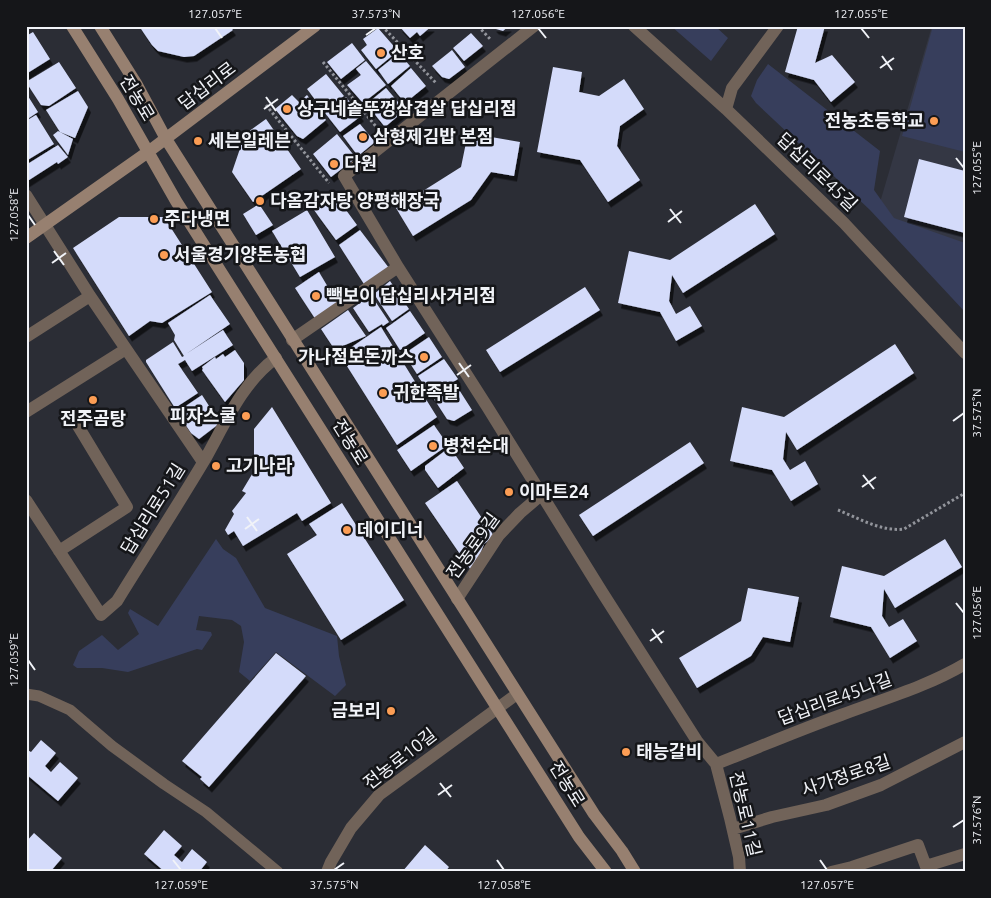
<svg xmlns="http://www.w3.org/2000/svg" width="991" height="898" font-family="Ubuntu,'Noto Sans KR',sans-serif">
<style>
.built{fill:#343744}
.green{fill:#373e5c}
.building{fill:#d4dbfa;filter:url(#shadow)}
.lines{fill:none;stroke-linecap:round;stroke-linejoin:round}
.path{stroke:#92949b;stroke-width:3;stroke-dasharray:2.5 2.5;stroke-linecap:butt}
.lane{stroke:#716359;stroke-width:11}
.street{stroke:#716359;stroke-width:12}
.secondary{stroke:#978070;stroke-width:12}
.ticks{fill:none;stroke:#f1f3f8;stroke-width:2}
.poi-dot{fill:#fc9d54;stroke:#151619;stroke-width:2}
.labels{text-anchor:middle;stroke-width:5;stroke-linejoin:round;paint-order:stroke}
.poi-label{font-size:18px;font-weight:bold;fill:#f1f3f8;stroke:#151619;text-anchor:start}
.street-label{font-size:18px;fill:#f1f3f8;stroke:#151619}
.neatline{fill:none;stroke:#f1f3f8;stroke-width:2}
.ticks-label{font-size:12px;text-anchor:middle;fill:#f1f3f8}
</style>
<defs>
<filter id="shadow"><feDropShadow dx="3" dy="5.5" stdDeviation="0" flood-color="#0009"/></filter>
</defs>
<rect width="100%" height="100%" fill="#2b2d35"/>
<path class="built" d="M932,26H965V244L876,216Z"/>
<path class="green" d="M671,26H715L728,38L711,61Z
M933,26H965V152L902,136Z
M768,64L880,151L874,190L894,218L965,243V312L870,210L756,103L751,96L757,80Z
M216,539L223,549L236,558L265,608L337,636L339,656L346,685L335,696L276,652L250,681L239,672L244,642L241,626L232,620L199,616L196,630L211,632L212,635L202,650L197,649L128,672L102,668H77L73,665L79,651L102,635L118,650L139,634L128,613L130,609L158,626Z"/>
<path class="building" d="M139,26H230L233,30L194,56L184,57L158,51L152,45Z
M399,26H432L420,36L417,32L410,38Z
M493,26H509L503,31L496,29Z
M798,26H825L815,63L832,55L855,82L831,102L814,80L785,72Z
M378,28L398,51L376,69L361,50L367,45L363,39Z
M33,32L50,59L26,74V36Z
M471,33L483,46L464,61L453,48Z
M352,43L365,60L341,79L327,62Z
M452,50L465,67L449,79L442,77L432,66Z
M399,53L410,66L388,84L378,70Z
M366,61L386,85L363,103L347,85L361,75L356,69Z
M59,62L76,88L49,106L41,105L26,82Z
M553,67L582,72L579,92L599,96L624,79L644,109L620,126L617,146L640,180L608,202L580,160L537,152Z
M411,68L426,86L405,103L391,86Z
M326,74L344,96L323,110L307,89Z
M386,88L405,110L385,127L368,106L369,102Z
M78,91L88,107L75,138L60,132L46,110Z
M26,93L38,112L26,120Z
M292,95L299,102L307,95L326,120L303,139L297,136L275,109Z
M346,97L361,116L340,132L325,113Z
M36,115L54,144L26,161V121Z
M266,119L301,169L253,202L232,172L245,134Z
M360,124L375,142L358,156L343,136Z
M58,131L73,139L68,155L53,135Z
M468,133L520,142L514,176L491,172L471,200L413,236L396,208L461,167Z
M337,134L356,158L331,177L313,154Z
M58,145L68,157L58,164L57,162L26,182V165Z
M919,159L965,171V233L904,217Z
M335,195L357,225L336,240L314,210Z
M259,204L273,225L256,235L243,214Z
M755,204L775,234L683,293L672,275L669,301L676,314L690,306L702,326L676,341L660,312L618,303L629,251L670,260Z
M307,210L335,257L300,277L272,231Z
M119,217H164L212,292L162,323L150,321L129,336L73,248Z
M360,230L389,268L364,284L339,245Z
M319,272L338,304L316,320L295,288Z
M390,281L409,309L392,321L374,294Z
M585,287L600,310L500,372L486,350Z
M210,295L230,324L186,354L223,330L233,345L192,371L185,360L178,364L198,393L175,408L146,362V360L173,342L182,357L184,356L174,340L175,335L168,323Z
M371,295L389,322L383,326L382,324L369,332L353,308Z
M348,310L366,336L338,348L333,347L321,329Z
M410,311L425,333L400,350L386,328Z
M381,327L437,417L397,445L340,355Z
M429,337L442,357L417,374L404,354Z
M895,344L914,373L797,450L786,432L783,459L790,470L805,461L818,484L791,501L772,470L730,461L742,407L784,417Z
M235,350L244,363V380L225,402L202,370L203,369L202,367L215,357L216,359L223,354L225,357Z
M444,359L458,379L431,396L418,376Z
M456,385L472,410L454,421L447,419L434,399Z
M202,395L220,423L199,439L191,433L177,412Z
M272,407L331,503L302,521L297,513L243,546L234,531L228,535L225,530L234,514L232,511L246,493L242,491L254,471V429Z
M434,425L448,445L411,471L397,450Z
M690,442L704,463L593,536L579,515Z
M450,447L464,468L438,488L425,470V466Z
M457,481L494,536L484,544L473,573L425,503Z
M342,503L404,600L341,640L287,554L317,535L309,524Z
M945,539L962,567L895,608L884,589L882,616L889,627L903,619L917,641L890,658L871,627L830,617L842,566L884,576Z
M748,588L799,597L790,642L763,637L751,656L697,688L679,658L741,621Z
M276,653L306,676L209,787L200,779L202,777L182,761Z
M41,740L56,753L45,766L51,772L60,762L78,778L58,801L26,774V749L31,752Z
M164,830L182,846L174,855L182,862L192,849L207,862L199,872H165L144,854Z
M34,833L62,858L50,872H26V842Z
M425,845L449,867L445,872H402Z"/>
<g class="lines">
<path class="path" d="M382,26L436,83
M478,26L491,40
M323,62L378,129
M266,105L329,183
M838,510C858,518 882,532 904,529L965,493"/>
<path class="lane" d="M26,694L39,696L70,710L112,746L164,784L206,812L278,872"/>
<path class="street" d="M534,26L344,176L398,267L488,408L602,592L697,741L716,764L730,818L739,857L740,872
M634,26L726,109L844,223L965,353
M726,109L732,88L778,26
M26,195L90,296L203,462
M26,337L90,296
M292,340L398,267
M26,412L126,349
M26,500L101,615L117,601C146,554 176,508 204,461C224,426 242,382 276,358
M59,551L127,507L78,426
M457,599L499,535L520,513L541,495
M716,764C757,748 799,730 841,715C883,699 926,687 965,664
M733,829L772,817L826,805L881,785L965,742
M926,866L965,854
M327,872L331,862L351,828L379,795L517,694
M831,872L852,867L918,845L928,872"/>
<path class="secondary" d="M72,26L118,99L176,201L579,837L606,872
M100,26L137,85L166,139L594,814L622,851L635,872
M26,238L148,152L315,26"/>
</g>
<path class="ticks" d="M215,28L222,38M538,28L546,38M861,28L869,38M366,35L376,28M882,56L892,70M880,68L894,58M266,97L276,111M264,109L278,99M956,158L964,168M670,209L681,223M28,215L35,225M668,222L682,211M54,251L64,265M52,263L66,253M459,363L469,377M457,375L471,365M953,421L964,413M863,475L874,489M862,487L876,477M247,517L257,531M245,529L259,519M956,603L964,613M652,629L662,643M650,641L664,631M28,660L35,670M440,783L451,797M438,795L452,785M953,827L964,820M173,860L181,870M497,860L504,870M820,860L827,870M334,870L344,863"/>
<g class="poi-dot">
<circle cx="381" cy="53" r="5"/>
<circle cx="287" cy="109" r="5"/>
<circle cx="934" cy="121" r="5"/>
<circle cx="363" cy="137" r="5"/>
<circle cx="198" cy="141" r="5"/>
<circle cx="334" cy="164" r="5"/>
<circle cx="260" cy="201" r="5"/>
<circle cx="154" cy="219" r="5"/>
<circle cx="164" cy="255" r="5"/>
<circle cx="316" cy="296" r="5"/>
<circle cx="424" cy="357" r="5"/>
<circle cx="383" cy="393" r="5"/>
<circle cx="93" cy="400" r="5"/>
<circle cx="246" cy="416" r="5"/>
<circle cx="433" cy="446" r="5"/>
<circle cx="216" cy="466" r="5"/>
<circle cx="509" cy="492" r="5"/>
<circle cx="347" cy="530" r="5"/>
<circle cx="391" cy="711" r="5"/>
<circle cx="626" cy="752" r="5"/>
</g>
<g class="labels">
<g class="poi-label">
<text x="391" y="59">산호</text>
<text x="297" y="115">상구네솥뚜껑삼겹살 답십리점</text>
<text x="924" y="127" text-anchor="end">전농초등학교</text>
<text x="373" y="143">삼형제김밥 본점</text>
<text x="208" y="147">세븐일레븐</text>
<text x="344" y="170">다원</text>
<text x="270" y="207">다옴감자탕 양평해장국</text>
<text x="164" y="225">주다냉면</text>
<text x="174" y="261">서울경기양돈농협</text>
<text x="326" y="302">빽보이 답십리사거리점</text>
<text x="414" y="363" text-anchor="end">가나점보돈까스</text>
<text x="393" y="399">귀한족발</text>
<text x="236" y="422" text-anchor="end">피자스쿨</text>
<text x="93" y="425" text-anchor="middle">전주곰탕</text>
<text x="443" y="452">병천순대</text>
<text x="226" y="472">고기나라</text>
<text x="519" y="498">이마트24</text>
<text x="357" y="536">데이디너</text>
<text x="381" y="717" text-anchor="end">금보리</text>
<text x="636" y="758">태능갈비</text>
</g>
<g class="street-label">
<text transform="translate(207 86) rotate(-37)" y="6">답십리로</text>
<text transform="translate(137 98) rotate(59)" y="6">전농로</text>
<text transform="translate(817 172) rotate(44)" y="6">답십리로45길</text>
<text transform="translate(350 442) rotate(58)" y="6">전농로</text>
<text transform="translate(153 509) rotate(-58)" y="6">답십리로51길</text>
<text transform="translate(473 546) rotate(-54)" y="6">전농로9길</text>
<text transform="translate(835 699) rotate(-20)" y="6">답십리로45나길</text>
<text transform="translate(400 759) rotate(-38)" y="6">전농로10길</text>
<text transform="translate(846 776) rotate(-19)" y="6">사가정로8길</text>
<text transform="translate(567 784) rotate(58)" y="6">전농로</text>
<text transform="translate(745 814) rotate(77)" y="6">전농로11길</text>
</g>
</g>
<rect width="991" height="898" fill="none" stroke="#151619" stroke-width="55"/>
<rect x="28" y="28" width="936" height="842" class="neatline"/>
<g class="ticks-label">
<text x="215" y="18">127.057°E</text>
<text x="376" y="18">37.573°N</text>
<text x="538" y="18">127.056°E</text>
<text x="861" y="18">127.055°E</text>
<text transform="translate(977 168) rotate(-90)" y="4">127.055°E</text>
<text transform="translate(14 215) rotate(-90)" y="4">127.058°E</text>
<text transform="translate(977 413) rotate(-90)" y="4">37.575°N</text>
<text transform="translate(977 613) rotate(-90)" y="4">127.056°E</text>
<text transform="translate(14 660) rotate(-90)" y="4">127.059°E</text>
<text transform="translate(977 820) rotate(-90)" y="4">37.576°N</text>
<text x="181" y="889">127.059°E</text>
<text x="334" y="889">37.575°N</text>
<text x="504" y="889">127.058°E</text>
<text x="827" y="889">127.057°E</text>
</g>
</svg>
